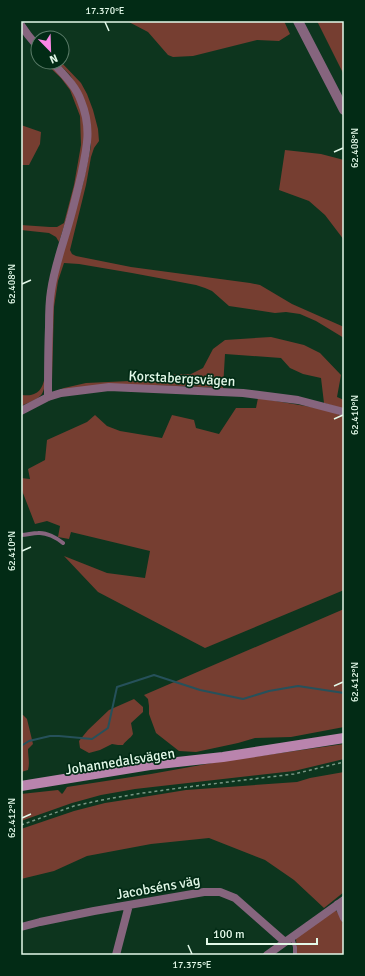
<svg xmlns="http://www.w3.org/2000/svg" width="365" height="976" font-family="Signika,sans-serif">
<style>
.green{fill:#763e31}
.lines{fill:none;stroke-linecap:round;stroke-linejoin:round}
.stream{stroke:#26515b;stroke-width:2}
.path{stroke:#789784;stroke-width:1.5;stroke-dasharray:3 3;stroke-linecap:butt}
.service{stroke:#86657e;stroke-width:4}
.minor{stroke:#86657e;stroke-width:8}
.tertiary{stroke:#86657e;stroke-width:10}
.secondary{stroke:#b984ad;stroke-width:10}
.ticks{fill:none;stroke:#e3f9e9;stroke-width:1.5}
.labels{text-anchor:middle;stroke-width:3.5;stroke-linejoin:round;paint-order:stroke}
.street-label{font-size:14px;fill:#e3f9e9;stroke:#022b15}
.neatline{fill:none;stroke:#e3f9e9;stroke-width:1.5}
.ticks-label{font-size:10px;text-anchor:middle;fill:#e3f9e9}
</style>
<rect width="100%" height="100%" fill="#0d351e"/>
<path class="green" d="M127,21H284L290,34L279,41L257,40L193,56L173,57L168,55L148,32Z
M317,21H344V75Z
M44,62H48L65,80L79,101L85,128L84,146L76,187L59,242L56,237L49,233L21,230V225L50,227H57L64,223L74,185L81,145L80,116L70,90L61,78Z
M57,62H61L81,83L87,94L93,110L98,129L99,141L94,148L91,157L86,185L70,250L72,254L76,256L131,267L250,283L260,285L292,304L344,327V338L316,321L300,314L286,312L275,313L229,306L212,291L205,288L196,285L132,273L79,264L64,263L58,281L54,307L52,380V308L55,281L83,184L91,146V128L78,88L70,75Z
M21,125L41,132L40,144L29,165H21Z
M285,150L321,154L344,160V240L325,215L309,201L279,190Z
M271,337L304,345L320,353L341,375L337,397L344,400V409L324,403L321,378L303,374L290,368L281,358L225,354L223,388L183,386L108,385L59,390L64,388L86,383L130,381L156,375L191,374L203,368L213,349L225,340Z
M46,372C44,397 44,396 21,406V395C25,395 30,396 34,394C43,391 44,380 46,372Z
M258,398L323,409L344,416V590L205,648L98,592L64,556L107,573L145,578L150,551L71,532L69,539L58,537L60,526L47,521L35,524L21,488V478L30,479L28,469L45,460L47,440L87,422L95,415L107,426L120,431L162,438L172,415L194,420L196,428L219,434L236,408H256Z
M344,609V727L291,737L255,738L238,743L196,752L179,751L156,733L149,714V706L148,699L144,695Z
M134,699L143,707V712L131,723L133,734C130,739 126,740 123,745H118L112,744L100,750L89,753L80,748L79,741L88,730L109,710Z
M21,715H23L27,719L33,744L28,749C28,756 30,763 28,770L21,772Z
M344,744V759L294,771L135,789L101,795L72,803L21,821V794L58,790L62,794L63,793L67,787L151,774L223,761Z
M344,772V892L324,908L294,880L265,860L209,838L151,844L87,856L54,871L21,879V829L74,811L105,803L137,798L186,790L297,782L310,778Z
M334,909C347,919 344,941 344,955H297L296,938Z"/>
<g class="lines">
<path class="stream" d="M21,746L29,741L50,736H59L92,739L108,728L117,687L154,675L200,690L243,699L269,691L298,686L344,693"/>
<path class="path" d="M21,825L74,806L102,800L136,794L187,787L294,774L344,762"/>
<path class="service" d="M21,535C27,535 32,533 38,533C46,532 57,538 63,543
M292,937L295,947V955"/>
<path class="minor" d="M21,25L28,35L38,47
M48,397C48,374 48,351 49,327C49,315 49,303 51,291C54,269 62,247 68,226C73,209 77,192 81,176C87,148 92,128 81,101C76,86 63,74 52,62
M21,411L48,397L61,393L109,387L243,393L298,400L344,412
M338,904L344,918
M21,927L40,922L94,911L204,892H220L235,898L285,942
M116,955L129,905
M267,955L344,900"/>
<path class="tertiary" d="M298,21L344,110"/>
<path class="secondary" d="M21,786L150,765L223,757L344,738"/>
</g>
<path class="ticks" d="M105,22L109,31M334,152L343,148M22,284L31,280M334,419L343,415M22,551L31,547M334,686L343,682M22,818L31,814M188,945L192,954"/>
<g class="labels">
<g class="street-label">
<text transform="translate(182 378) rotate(3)" y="5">Korstabergsvägen</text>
<text transform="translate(120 761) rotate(-9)" y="5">Johannedalsvägen</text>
<text transform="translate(158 887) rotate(-10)" y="5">Jacobséns väg</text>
</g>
</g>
<rect width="365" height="976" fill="none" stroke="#022b15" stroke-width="44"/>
<g transform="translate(50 50) rotate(157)"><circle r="19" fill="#022b15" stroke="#5c7d6a"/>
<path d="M0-3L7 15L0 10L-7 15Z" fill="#fb87e5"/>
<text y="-6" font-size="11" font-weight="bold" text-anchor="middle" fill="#e3f9e9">N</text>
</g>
<path d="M207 938v6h110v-6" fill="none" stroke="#e3f9e9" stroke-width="2"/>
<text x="213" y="938" font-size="12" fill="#e3f9e9" stroke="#022b15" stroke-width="3" paint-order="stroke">100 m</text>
<rect x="22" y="22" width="321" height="932" class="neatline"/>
<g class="ticks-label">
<text x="105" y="14">17.370°E</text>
<text transform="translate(354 148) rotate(-90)" y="4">62.408°N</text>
<text transform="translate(11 284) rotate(-90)" y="4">62.408°N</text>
<text transform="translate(354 415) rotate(-90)" y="4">62.410°N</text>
<text transform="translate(11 551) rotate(-90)" y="4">62.410°N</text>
<text transform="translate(354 682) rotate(-90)" y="4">62.412°N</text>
<text transform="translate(11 818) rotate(-90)" y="4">62.412°N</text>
<text x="192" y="968">17.375°E</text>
</g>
</svg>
